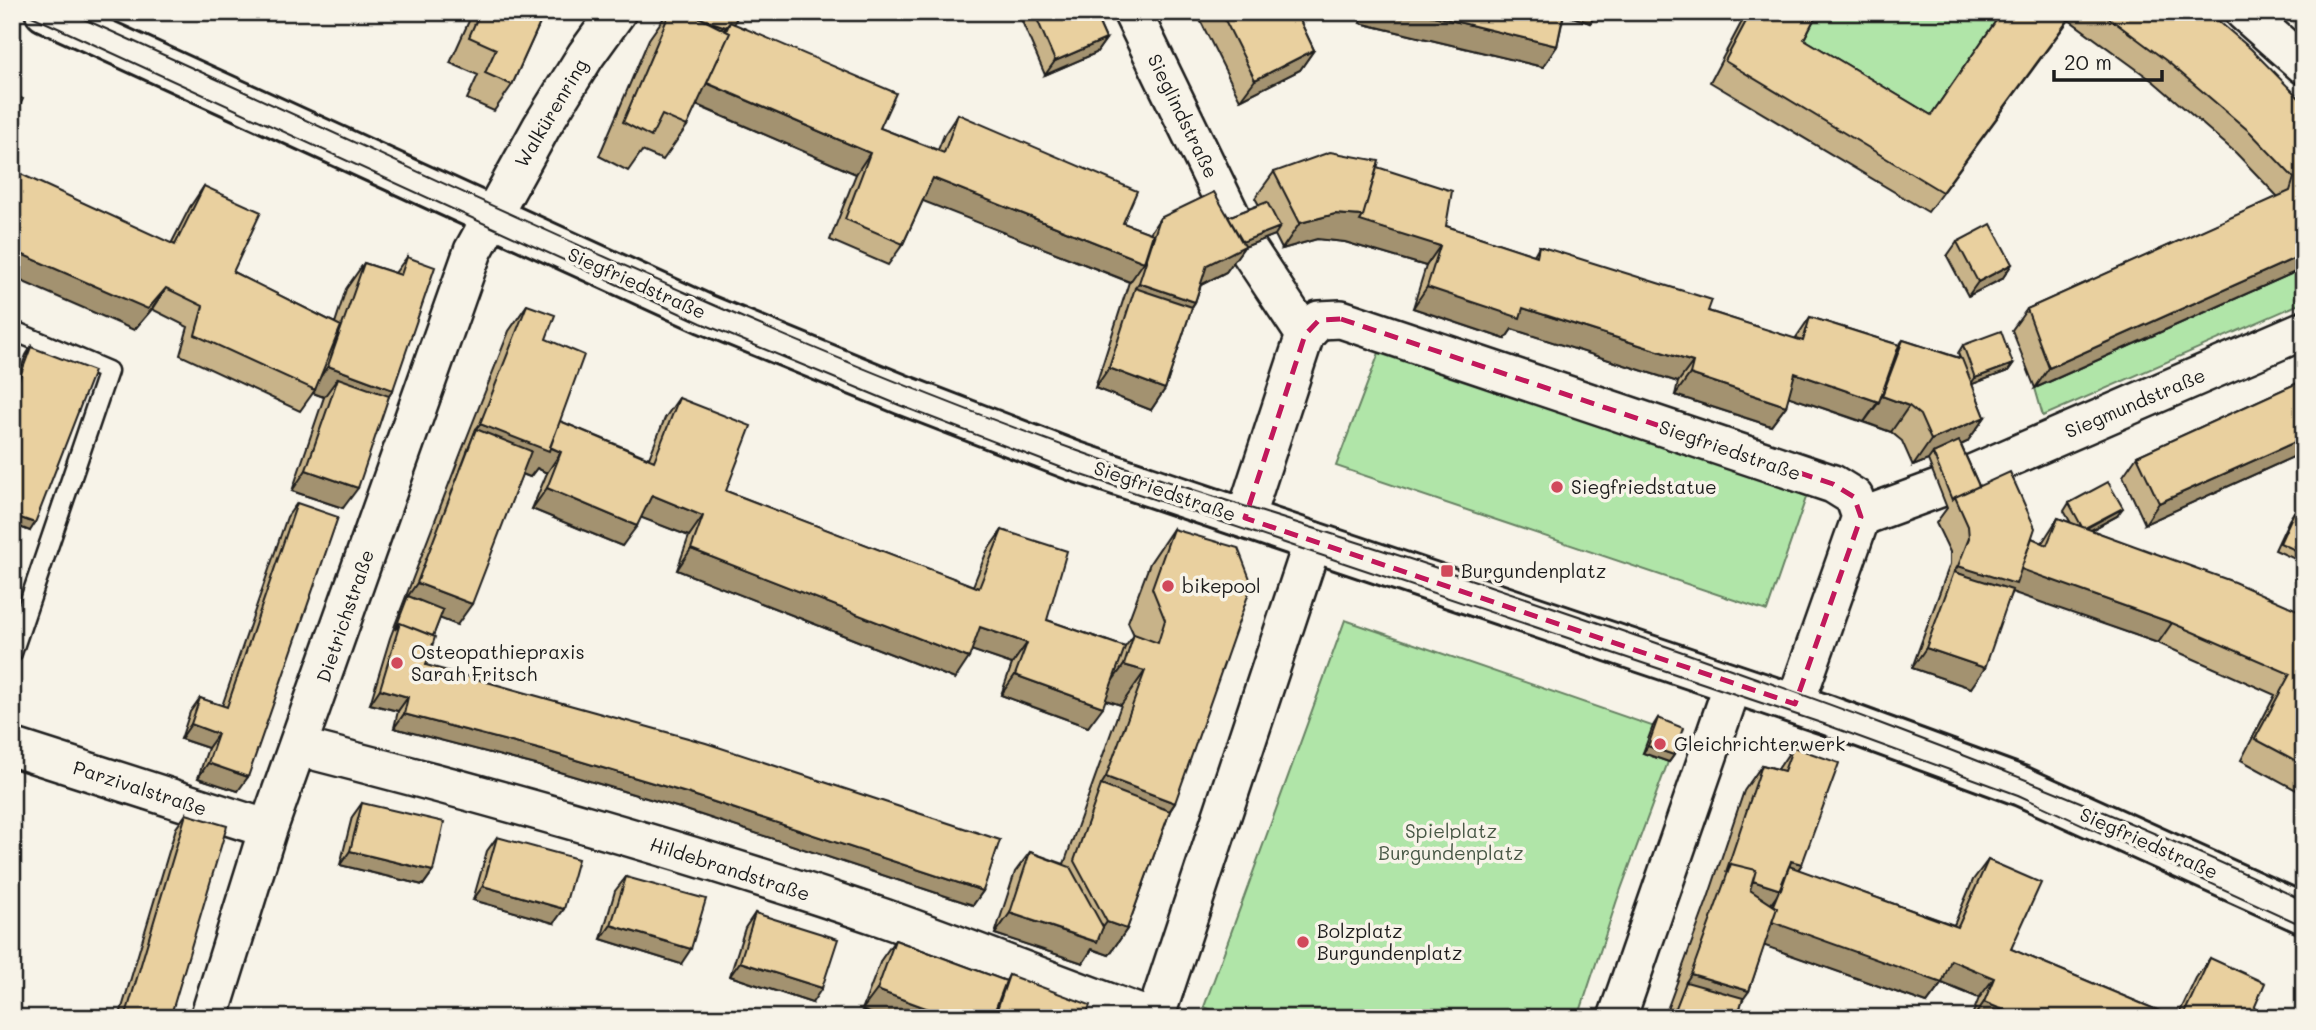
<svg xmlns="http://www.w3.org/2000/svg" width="2316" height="1030" font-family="Mali,sans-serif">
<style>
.green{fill:#b0e5a8;stroke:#668062;stroke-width:2}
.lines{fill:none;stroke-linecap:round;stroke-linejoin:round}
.lane-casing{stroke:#1c1c1c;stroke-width:23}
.street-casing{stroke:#1c1c1c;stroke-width:42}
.secondary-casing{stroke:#1c1c1c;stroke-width:44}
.lane{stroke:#f7f3e8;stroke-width:18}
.street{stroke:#f7f3e8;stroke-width:37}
.secondary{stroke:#f7f3e8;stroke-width:38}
.tram{stroke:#1c1c1c;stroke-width:2}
.wall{fill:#c8b389;stroke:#1c1c1c;stroke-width:2}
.shaded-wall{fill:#a3926f;stroke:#1c1c1c;stroke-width:2}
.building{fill:#e9d09f;stroke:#1c1c1c;stroke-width:2}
.marked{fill:none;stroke:#c2185b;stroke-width:5;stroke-dasharray:14 9;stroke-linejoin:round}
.poi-dot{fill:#d1495b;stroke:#f7f3e8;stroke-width:2.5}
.labels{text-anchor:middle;stroke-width:7;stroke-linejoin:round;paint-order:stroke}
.street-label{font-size:19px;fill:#1c1c1c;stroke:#f7f3e8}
.poi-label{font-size:19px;fill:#1c1c1c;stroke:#f7f3e8;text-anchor:start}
.park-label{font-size:19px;fill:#485846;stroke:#f7f3e8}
</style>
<rect width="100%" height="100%" fill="#f7f3e8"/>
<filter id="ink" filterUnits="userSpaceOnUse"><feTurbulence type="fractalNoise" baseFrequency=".0143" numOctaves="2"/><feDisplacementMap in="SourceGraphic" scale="14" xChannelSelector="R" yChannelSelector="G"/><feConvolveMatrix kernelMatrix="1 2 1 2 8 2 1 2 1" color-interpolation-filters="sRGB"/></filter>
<g filter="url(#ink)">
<path class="green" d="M1815,12H2003L1917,135L1789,59Z
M2304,268V302L2043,416L2035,388Z
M1382,345L1809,489L1767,611L1336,466Z
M1345,620L1678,735L1617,900L1578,1018H1234L1204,1007Z"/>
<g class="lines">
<g class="lane-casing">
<path id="lane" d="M12,330L108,371L12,653"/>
</g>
<g class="street-casing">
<path id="street" d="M1132,12L1233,220
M2244,12L2304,65
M1246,246L1305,335
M1967,476L2304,330
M1861,517L1940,488
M1245,518L1305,335L1319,320L1341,319L1833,484L1854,497L1861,517L1795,704
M12,747L268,829
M299,747C496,797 692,852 884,918C974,950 1062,986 1152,1018
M209,1018L268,829L473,251L542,126L586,55L617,12
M1155,1018L1313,541
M1617,1018L1733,684"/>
</g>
<g class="secondary-casing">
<path id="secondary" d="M45,12L705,314L903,395L1074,461L1827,715L2021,786L2304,914"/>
</g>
<use href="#lane" class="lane"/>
<use href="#street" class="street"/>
<use href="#secondary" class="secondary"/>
<path class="tram" d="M23,12L701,323L899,405L1070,471L1824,724L2018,795L2304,926
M68,12C404,161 732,327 1078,451C1199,494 1324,530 1446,571C1737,669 2026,769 2304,901"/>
</g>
<path class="wall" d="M473,12H545L512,85L494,111L467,99L478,75L450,63Z
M668,12H688L695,16L696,12H739L734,24L880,128L938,150L944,135L958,114L1123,223L1150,233L1160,218L1228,217L1259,205L1255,198L1274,172L1377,167L1446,226L1534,255L1539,246L1708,311L1795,339L1810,317L1899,345L1903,340L1960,358L1958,353L1963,345L2013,364L2008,371L1972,384L1985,417L1967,442L1961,445L1979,486L2032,538L2042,543L2058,518L2071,523L2064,511L2069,503L2117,516L2091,530L2304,613V787L2300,792L2241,760L2275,695L2158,643L2012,591L1971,688L1912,668L1950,564V552L1936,523L1947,508L1928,460L1913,466L1902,441L1891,432L1788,396L1786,406L1771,426L1675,395L1678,382L1512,329L1505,339L1413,308L1426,266L1345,242L1317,239L1282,249L1275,235L1244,247L1226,272L1201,285L1195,302L1192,307L1165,389L1151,410L1095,388L1129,282L923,200L903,244L888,265L830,240L856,174L696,105L687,126L663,160L642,151L628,171L599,156L649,39Z
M1018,12H1094L1106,39L1096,53L1045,75Z
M1196,12H1296L1314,50L1300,70L1240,100Z
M1362,12H1598L1590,23L1564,14L1557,46L1543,67L1360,23Z
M1747,12H1818L1804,39L1931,115L2002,12H2208L2304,103V268L2035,388L2012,330L2027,309L2278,197L2236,153L2154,82L2069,20L1928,212L1710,82Z
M204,186L233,272L335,323L346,289L364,263L395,273L407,257L393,390L389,396L343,508L292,491L324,397L313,393L300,411L180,355L188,327L152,309L134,330L171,244L190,207Z
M1957,242L2012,264L2002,279L1968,296L1947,256Z
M527,305L546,339L560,421L649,458L665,418L679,398L726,491L973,586L987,551L1002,530L1047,620L1125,647L1134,635L1128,622L1150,563L1173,529L1175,803L1170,811L1127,929L1109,955L1092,949L1083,963L995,934L1015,872L1030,852L1064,864L1121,705L1105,700L1088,727L1001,695L1012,664L972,650L955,679L677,570L689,536L641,517L622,546L532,509L547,473L537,468L530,477L522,474L457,625L440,618L433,636L426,665L983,891L973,905L680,808L536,765L394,728L398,711L370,704L390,638L462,450L509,331Z
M31,347L30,531L12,524V392L26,355Z
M2304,380V452L2145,524L2123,476L2137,456Z
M297,503L238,791L198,778L208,748L181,739L190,712L200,698L222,706L287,517Z
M2294,512L2304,516V563L2275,550L2289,520Z
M1658,718L1674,755L1669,762L1643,753L1653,726Z
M1793,747L1802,864L1798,870L1954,925L1973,880L1988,860L2011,949L2176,1018H1971L1979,998L1942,983L1927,1003L1764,945L1749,991L1743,998L1737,1018H1664L1708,898L1744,791L1762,765L1778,769Z
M362,803L433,871L423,885L340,865L352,817Z
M186,814L170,1018H119L176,828Z
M497,837L554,923L473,900L487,851Z
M626,877L681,964L601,939L615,891Z
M755,913L812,1003L730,976L745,928Z
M895,940L1006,981L1009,975L1085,1018H883L862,1010L881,960Z
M2210,958L2250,1018H2177L2196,978Z"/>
<path class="shaded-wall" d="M1367,12H1417L1557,46L1543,67L1360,23Z
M1559,12H1598L1590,23Z
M697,17L726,27L721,35Z
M1106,39L1096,53L1045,75L1055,61Z
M1314,50L1300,70L1240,100L1255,80Z
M704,82L870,153L856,174L690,102Z
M933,178L1144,262L1130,282L918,199Z
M1335,214L1363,216L1440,246L1426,266L1345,242L1317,239L1282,249L1300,223Z
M1280,227L1275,235L1244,247L1226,272L1189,291L1207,265L1223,249Z
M12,250L166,288L152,309L134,330L12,277Z
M2304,254V268L2035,388L2049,368Z
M2012,264L2002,279L1968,296L1978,282Z
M1139,283L1195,302L1177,328L1135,288Z
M1427,287L1523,308L1693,362L1678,382L1512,329L1505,339L1413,308Z
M2013,364L2008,371L1970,385L1975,378Z
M328,366L393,390L375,416L338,378L324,397L313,393L315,390L312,389Z
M1109,368L1165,389L1151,410L1095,388Z
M1795,373L1879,402L1864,422L1781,394Z
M1690,374L1786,406L1771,426L1675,395Z
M1882,396L1909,406L1891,432L1864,422Z
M1985,417L1967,442L1934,457L1933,453L1928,460L1913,466L1931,440Z
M480,424L549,447L561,452L547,473L537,468L530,477L467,452L476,429Z
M2304,438V452L2145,524L2159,503Z
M306,470L358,488L343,508L292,491Z
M547,488L637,526L622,546L532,509Z
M652,495L703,516L689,536L637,516Z
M2123,508L2117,516L2078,537L2083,530Z
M12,515L35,523L30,531L12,524Z
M691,549L969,658L955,679L677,570Z
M1958,566L2020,568L2172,623L2158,643L1954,572Z
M417,583L472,604L457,625L405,605L408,596Z
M980,627L1027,643L1012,664L965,648Z
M1926,648L1985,668L1971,688L1912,668Z
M1124,665L1145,671L1121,705L1100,698Z
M1015,675L1103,707L1088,727L1001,695Z
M380,689L408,697L398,711L370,704Z
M404,714L546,751L690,794L983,891L973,905L680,808L536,765L394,728Z
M191,724L218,734L208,748L181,739Z
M1648,746L1674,755L1669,762L1643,753Z
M208,763L248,777L238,791L198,778Z
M1106,777L1175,803L1151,837L1101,785Z
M350,851L433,871L423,885L340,865Z
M1791,861L1802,864L1783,890Z
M1728,873L1781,890L1762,916Z
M483,886L564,909L554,923L473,900Z
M1010,913L1093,941L1107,922L1127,929L1109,955L1092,949L1083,963L995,934Z
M1768,921L1951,960L1994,978L1979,998L1942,983L1927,1003L1754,942Z
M611,925L691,949L681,964L601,939Z
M740,962L822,988L812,1003L730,976Z
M1691,974L1749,991L1730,1018L1686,982Z
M877,990L953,1018H883L862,1010Z
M1984,1002L2022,1018H1973Z"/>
<path class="building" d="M480,12H545L512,85L485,73L496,49L469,37Z
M670,12H688L730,33L687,126L662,115L651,137L623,122Z
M698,12H739L734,24L730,22L726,27L697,17Z
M1034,12H1094L1106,39L1055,61Z
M1221,12H1296L1314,50L1255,80Z
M1417,12H1564L1557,46Z
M1751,12H1818L1804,39L1931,115L2002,12H2074L1942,192L1725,61Z
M2101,12H2208L2251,49L2304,103V254L2049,368L2027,309L2290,191L2294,178L2250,132L2168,62Z
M730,22L896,93L880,128L944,153L958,114L1137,191L1123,223L1153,234L1144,262L933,178L903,244L845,219L870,153L707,83L730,33L726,31Z
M12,94L23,99L12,121Z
M1330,152L1379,161L1363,216L1335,214L1300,223L1274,172Z
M1377,167L1452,191L1446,226L1537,256L1539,246L1712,300L1708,311L1803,341L1810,317L1899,345L1879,402L1795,373L1786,406L1690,374L1693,362L1523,308L1520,318L1427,287L1440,246L1360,221L1363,216Z
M12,170L175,245L204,186L261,212L233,272L341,326L315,390L195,335L203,306L166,288L148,309L12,250Z
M1214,192L1245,246L1207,265L1195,302L1139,283L1160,218Z
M1267,202L1280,227L1242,242L1228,217Z
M1991,224L2012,264L1978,282L1957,242Z
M407,257L435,267L393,390L328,366L364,263L401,275Z
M1135,288L1192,307L1165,389L1109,368Z
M527,305L555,315L546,339L584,355L549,451L480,424Z
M2001,331L2013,364L1975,378L1963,345Z
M1903,340L1962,359L1985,417L1931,440L1920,415L1909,406L1882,396Z
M31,347L94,371L35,523L12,515V398Z
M338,378L389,396L358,488L306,470Z
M2304,380V438L2159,503L2137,456Z
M679,398L751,426L726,491L979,588L1002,530L1067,551L1047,620L1125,647L1103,707L1015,675L1027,643L980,627L969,658L691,549L703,516L652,495L637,526L547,488L561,452L550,447L560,421L654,461Z
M476,429L531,451L472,604L417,583Z
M1959,441L1979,486L1955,497L1952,500L1933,453Z
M2010,472L2035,528L2016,584L1958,566L1969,538L1968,526L1955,497Z
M2108,482L2123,508L2085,528L2082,527L2069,503Z
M297,503L338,517L248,777L208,763L218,734L191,724L200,698L227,707Z
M2294,512L2304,516V554L2280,543Z
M2058,518L2234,582L2304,613V765L2255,739L2290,674L2172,623L2021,569L2032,538L2047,545Z
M1173,529L1238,548L1252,584L1175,803L1106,777L1145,671L1124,665L1134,634L1158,643L1165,620L1152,588Z
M1954,572L2012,590L1985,668L1926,648Z
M408,596L443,610L433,636L400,623L395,630Z
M400,623L435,637L426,665L706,743L1000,840L983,891L690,794L546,751L404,714L408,697L380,689Z
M1658,718L1683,728L1674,755L1648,746Z
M1793,747L1839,763L1802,864L1791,861L1781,890L1753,881L1756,870L1731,864L1726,872L1762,765L1784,771Z
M1101,785L1170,811L1127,929L1107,922L1074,861Z
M362,803L444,822L433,871L350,851Z
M186,814L227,826L170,1018H125Z
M497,837L578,859L564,909L483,886Z
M1030,852L1070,867L1103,927L1097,942L1010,913Z
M1988,860L2041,883L2011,949L2176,1018H2022L1984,1002L1994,978L1951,960L1942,983L1772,922L1777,908L1773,905L1789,866L1958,927Z
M1731,864L1756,870L1750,890L1777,908L1749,991L1691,974Z
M626,877L706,899L691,949L611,925Z
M755,913L838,939L822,988L740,962Z
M895,940L1006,981L992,1018H953L877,990Z
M2210,958L2265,983L2250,1018H2182Z
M1009,975L1090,1005L1085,1018H994Z
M1686,982L1743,998L1737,1018H1672Z"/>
</g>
<path class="marked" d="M1341,319L1833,484L1854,497L1861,517L1795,704L1245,518L1305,335L1319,320Z"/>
<g class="poi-dot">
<circle cx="1557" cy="487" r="7"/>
<rect x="1440" y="564" width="14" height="14" rx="3.5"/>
<circle cx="1168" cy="586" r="7"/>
<circle cx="397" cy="663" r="7"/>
<circle cx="1660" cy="744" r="7"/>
<circle cx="1303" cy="942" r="7"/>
</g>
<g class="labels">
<g class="street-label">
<text transform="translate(551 113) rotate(-59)" y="7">Walkürenring</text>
<text transform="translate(1183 116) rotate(64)" y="7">Sieglindstraße</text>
<text transform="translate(637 283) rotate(24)" y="7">Siegfriedstraße</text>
<text transform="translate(2135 403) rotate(-23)" y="7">Siegmundstraße</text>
<text transform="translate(1730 450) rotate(19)" y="7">Siegfriedstraße</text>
<text transform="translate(1165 491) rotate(19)" y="7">Siegfriedstraße</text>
<text transform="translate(345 616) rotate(-71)" y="7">Dietrichstraße</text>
<text transform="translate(140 788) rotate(18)" y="7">Parzivalstraße</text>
<text transform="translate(2149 843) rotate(24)" y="7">Siegfriedstraße</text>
<text transform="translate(730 869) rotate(18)" y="7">Hildebrandstraße</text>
</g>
<g class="poi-label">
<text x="1571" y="494">Siegfriedstatue</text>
<text x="1461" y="578">Burgundenplatz</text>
<text x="1182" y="593">bikepool</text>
<text x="411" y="659">Osteopathiepraxis<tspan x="411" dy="22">Sarah Fritsch</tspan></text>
<text x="1674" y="751">Gleichrichterwerk</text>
<text x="1317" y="938">Bolzplatz<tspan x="1317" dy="22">Burgundenplatz</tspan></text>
</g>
<g class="park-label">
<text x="1451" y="838">Spielplatz<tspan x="1451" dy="22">Burgundenplatz</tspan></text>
</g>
</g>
<rect width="2316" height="1030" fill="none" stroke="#f7f3e8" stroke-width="42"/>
<rect x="21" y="21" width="2274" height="988" fill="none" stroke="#1c1c1c" stroke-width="2.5" filter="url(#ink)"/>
<path d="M2054 70v10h108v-10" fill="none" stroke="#1c1c1c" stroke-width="3.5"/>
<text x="2064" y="70" font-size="21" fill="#1c1c1c" stroke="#f7f3e8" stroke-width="5" paint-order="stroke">20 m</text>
</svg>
